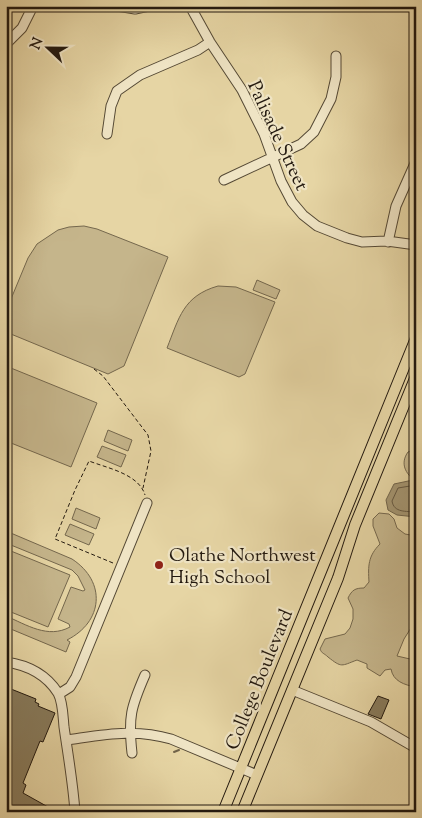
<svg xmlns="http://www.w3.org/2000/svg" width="422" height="818" font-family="'Sorts Mill Goudy',serif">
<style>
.green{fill:#c5b58b;stroke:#74674d}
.water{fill:#a49571;stroke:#70634a}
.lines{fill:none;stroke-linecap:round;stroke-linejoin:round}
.shore{stroke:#645740;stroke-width:1}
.stream{stroke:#70634a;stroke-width:2}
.building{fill:#887b5c;stroke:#23190f}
.minor-casing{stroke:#544834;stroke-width:11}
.major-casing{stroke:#23190f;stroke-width:12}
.path{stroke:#23190f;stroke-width:1;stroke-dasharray:4 2.5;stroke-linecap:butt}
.minor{stroke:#efe4c4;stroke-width:9}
.major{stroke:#e6d5a4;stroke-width:10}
.poi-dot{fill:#8f2418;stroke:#efe4c4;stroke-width:2}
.labels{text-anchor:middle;stroke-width:4.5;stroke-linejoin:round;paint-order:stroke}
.street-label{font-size:19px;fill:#23190f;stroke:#efe4c4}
.poi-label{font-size:19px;fill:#23190f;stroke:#efe4c4;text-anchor:start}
</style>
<rect width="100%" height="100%" fill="#e6d5a4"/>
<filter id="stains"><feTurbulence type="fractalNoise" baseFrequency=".004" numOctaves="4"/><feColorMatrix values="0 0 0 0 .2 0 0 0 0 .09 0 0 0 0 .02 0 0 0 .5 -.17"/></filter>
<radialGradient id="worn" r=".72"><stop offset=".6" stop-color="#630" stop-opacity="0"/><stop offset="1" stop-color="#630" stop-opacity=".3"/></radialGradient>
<path class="green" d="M84,226L97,229L168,257L124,366L108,374L6,332V311L28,258L37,244L58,230L69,227Z
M257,280L280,290L276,299L253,290Z
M218,286L236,287L275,302L245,374L239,377L167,348C179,318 183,296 218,286Z
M6,366L97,403L71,467L6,441Z
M108,430L132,440L128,451L104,441Z
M102,446L126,455L121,467L97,457Z
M416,449V481C405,474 400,463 408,452Z
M76,508L100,518L96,529L72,519Z
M379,513L389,514L394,519L397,528L405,534L416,536V620L404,639L397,656L410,659L416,663V687C404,685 393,681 391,669L385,670L380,676L367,668V664L357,660C341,666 342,668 328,657C324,653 322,654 320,649L325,639L345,634L350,628L353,619V609L348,598C352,590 355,588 364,588L369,582C368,566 368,556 380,544L373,526V519Z
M70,524L94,534L89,545L65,535Z
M6,531L72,559C107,582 103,622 67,640L70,642L66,652L6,627V616C27,625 48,639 70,627L69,624L58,619L71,587L83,591L85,590L78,576L72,570L6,543Z
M6,549L70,575L48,627L6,610Z"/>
<path class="water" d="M413,480L416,481V517L397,515L388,510L386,500L394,484Z"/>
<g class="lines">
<path class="shore" d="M416,485L398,488L392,501C394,513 406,511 416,512"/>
<path class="stream" d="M174,752L179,750"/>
</g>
<path class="building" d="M6,687L36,699L35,702L39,704L38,706L55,713L43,742L40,741L23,783L26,785L23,793L57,812H6Z
M378,696L389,700L381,719L368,714Z"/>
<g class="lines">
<g class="minor-casing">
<path id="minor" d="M117,6L135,9L149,6
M190,6L210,42L242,90L264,134L281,181L292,202L303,215L317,226L347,238L362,242L387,241L416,245
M6,44L22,28L33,6
M107,134L111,106L117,91L140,75L198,50L210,42
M224,180L301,144L314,132L331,99L336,77V56
M388,242L396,206L416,161
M6,662C27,665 46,674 58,693C63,702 63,717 64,727C68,755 73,783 75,812
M292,690L371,722L416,748
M59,694L70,687L76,677L147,503
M66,740C103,735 134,728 171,739L257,775
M132,753C128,717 131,707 145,675"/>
</g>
<g class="major-casing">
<path id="major" d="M223,812L416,338
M242,812L338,578L355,525L416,376"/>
</g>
<path class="path" d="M94,369L103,376L148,435L151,451L143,488
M113,563L55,539L75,490L89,461C107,468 139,474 145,495"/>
<use href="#minor" class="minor"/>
<use href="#major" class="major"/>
</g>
<circle class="poi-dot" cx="159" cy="565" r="5"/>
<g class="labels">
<g class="street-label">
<text transform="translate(279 135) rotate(65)" y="7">Palisade Street</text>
<text transform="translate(258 679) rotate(-68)" y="7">College Boulevard</text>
</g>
<g class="poi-label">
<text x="169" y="561">Olathe Northwest<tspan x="169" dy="22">High School</tspan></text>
</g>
</g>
<rect width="422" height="818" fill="none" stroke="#e6d5a4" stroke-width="25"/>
<rect x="8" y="8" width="407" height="803" fill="none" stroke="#23190f" stroke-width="2.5"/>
<rect x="12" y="12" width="397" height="793" fill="none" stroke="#23190f"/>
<g transform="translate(48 48) rotate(292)" stroke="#efe4c4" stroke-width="4" paint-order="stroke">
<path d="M0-4L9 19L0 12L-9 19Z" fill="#23190f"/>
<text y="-8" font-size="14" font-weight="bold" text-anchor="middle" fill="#23190f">N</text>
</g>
<rect width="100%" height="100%" filter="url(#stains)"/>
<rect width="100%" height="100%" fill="url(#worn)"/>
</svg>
